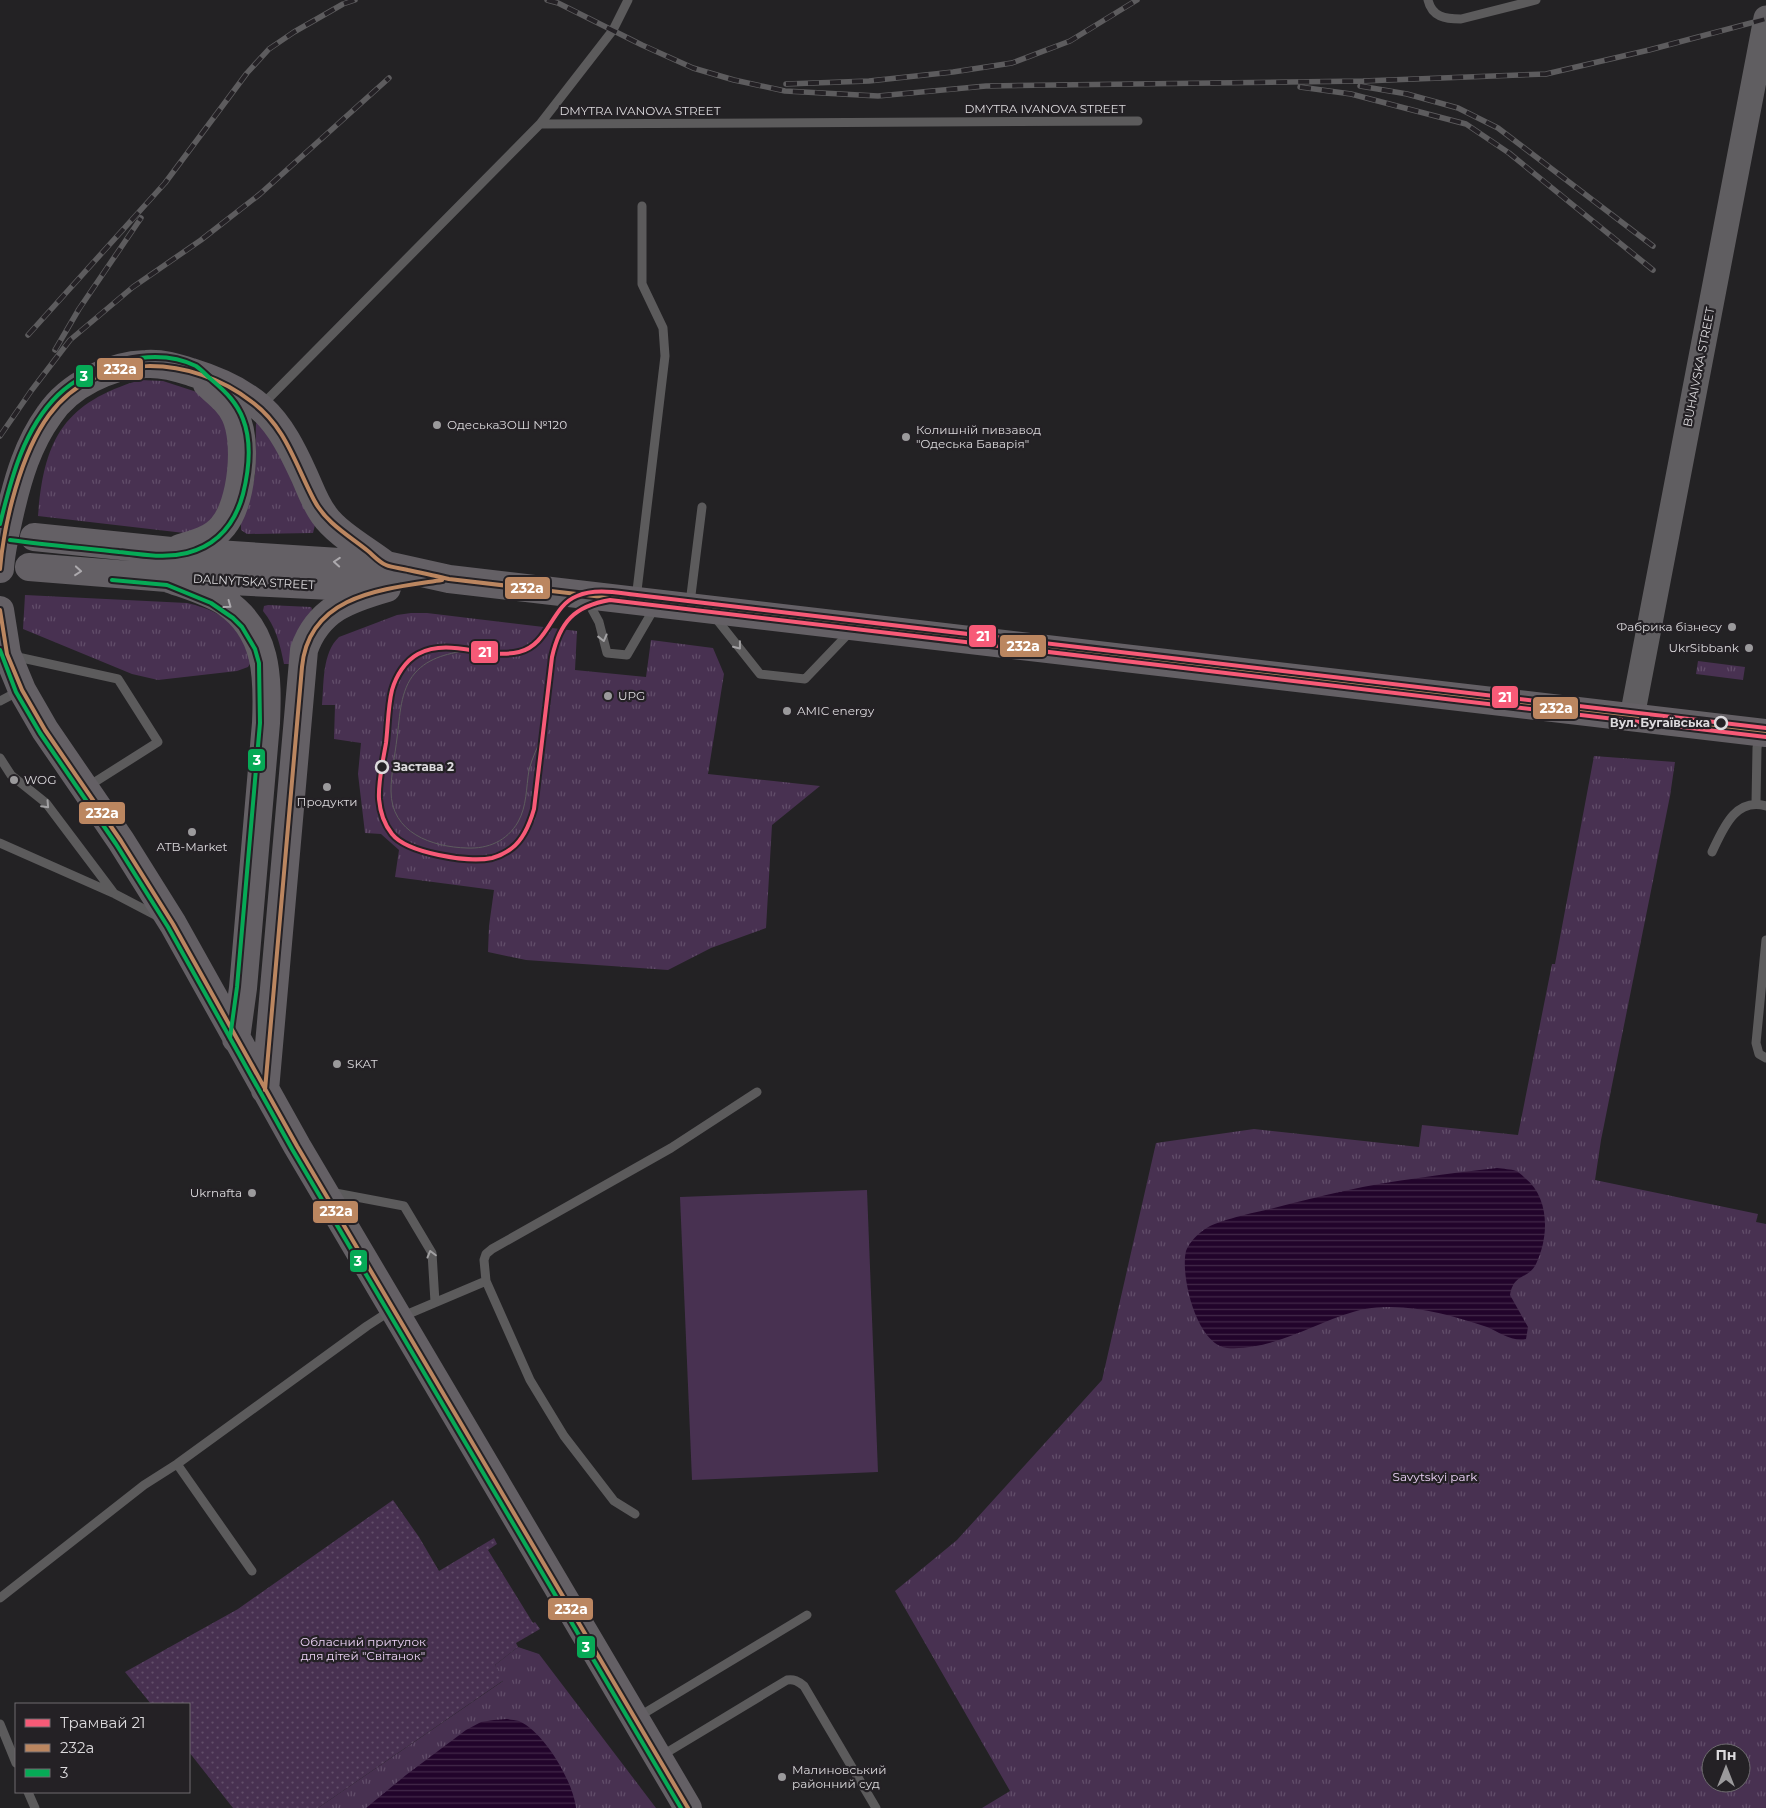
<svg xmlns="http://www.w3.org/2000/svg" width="1766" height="1808" font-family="Montserrat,sans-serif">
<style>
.grass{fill:url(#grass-tufts);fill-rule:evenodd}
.garden{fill:url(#garden-dots)}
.pitch{fill:#483151}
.water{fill:url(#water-rules)}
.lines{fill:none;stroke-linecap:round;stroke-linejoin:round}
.service{stroke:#5c5b5c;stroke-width:9}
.secondary{stroke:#605e61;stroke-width:25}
.primary{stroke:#646065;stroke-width:28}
.tram{stroke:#5d5c5e;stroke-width:1}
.rail-casing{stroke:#5d5c5e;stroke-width:5.5}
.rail{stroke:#242125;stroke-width:4;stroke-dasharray:11;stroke-linecap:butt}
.bus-1-casing{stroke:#242125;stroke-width:8}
.bus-2-casing{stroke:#242125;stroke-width:8}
.bus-1{stroke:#bb8660;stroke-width:4}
.bus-2{stroke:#06aa56;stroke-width:4}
.tram-1-casing{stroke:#242125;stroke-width:8}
.tram-1{stroke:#f75a77;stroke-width:4}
.oneway{stroke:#aca9ad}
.oneway2{stroke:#a2a1a3}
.poi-dot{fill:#9b9a9c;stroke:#242125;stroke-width:2}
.stop-dot{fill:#242125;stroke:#dcdadd;stroke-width:2.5}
.labels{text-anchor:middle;stroke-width:4.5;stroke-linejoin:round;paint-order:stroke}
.street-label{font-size:12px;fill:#dcdadd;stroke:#242125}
.poi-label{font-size:12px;fill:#dcdadd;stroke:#242125;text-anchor:start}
.stop-label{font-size:12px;font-weight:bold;fill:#dcdadd;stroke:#242125;text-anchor:end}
.park-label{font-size:12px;fill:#edd3f7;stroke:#242125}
.line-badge{stroke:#242125;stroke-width:2}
.badge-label{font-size:14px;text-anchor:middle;font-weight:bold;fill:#fff}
</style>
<defs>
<pattern id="grass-tufts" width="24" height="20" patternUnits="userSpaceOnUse" patternTransform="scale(1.25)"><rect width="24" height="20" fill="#483151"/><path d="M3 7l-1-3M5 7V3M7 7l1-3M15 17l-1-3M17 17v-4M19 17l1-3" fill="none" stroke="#624e6a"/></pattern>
<pattern id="garden-dots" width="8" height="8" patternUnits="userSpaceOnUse" patternTransform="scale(1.25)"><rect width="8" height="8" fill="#483151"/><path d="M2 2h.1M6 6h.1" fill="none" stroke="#624e6a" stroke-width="1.8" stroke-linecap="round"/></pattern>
<pattern id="water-rules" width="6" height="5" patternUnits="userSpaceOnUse" patternTransform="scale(1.25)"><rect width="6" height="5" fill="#22042b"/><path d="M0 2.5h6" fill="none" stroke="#422849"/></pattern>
</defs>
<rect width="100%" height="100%" fill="#232224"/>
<path class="grass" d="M140,380L163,381L206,395L228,418L229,483L212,522L193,534L38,516C44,440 63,403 140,380Z
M257,422L273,436L315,525L313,533L247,534L241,530V520L250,497L255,475L256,424Z
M25,595L187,603C209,608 233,618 243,639C247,646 249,655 251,662L248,667L237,671L158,680L132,674L23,629Z
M268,605L311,607L312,609L293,664H284C280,644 276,627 263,611L264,606Z
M411,613H427L577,631L575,670L646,677L651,640L713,648L724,674L708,774L820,786L772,825L766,928L711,948L668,970L526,960L488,952L489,926L494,890L395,877L399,850L381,834L365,833L358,774L361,743L334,739L335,705H322C324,683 322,653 339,637L397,615Z
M1698,661L1745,667L1743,680L1696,674Z
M1594,756L1675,762L1670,796L1601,1140L1595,1180L1758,1214L1756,1222L1766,1224V1808H982L1010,1791L895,1591L957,1540L1102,1380L1156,1143L1254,1129L1419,1147L1422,1125L1518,1135L1552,964H1555ZM1711,1753H1741V1783H1711Z
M518,1647L539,1654L656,1808H318L503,1681L495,1665Z"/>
<path class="garden" d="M393,1500L419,1537L439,1571L494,1538L497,1544L488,1550L533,1623L535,1622L540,1629L516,1643L518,1647L495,1665L504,1680L318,1808H233L189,1752V1704H151L125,1672L238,1609Z"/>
<path class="pitch" d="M867,1190L878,1472L692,1480L680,1197Z"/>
<path class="water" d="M1497,1168C1503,1169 1511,1169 1516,1171C1519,1172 1523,1176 1525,1178C1550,1198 1549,1237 1536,1264C1528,1280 1514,1272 1510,1295L1528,1327L1526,1339C1512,1342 1499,1332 1487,1327C1457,1317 1423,1307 1391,1307C1379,1307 1364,1308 1353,1312C1312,1324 1272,1351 1227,1348C1197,1345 1180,1276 1186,1251C1189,1242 1198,1234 1205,1229C1218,1220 1257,1212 1274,1208C1297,1202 1320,1196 1344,1191C1394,1180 1446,1174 1497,1168Z
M507,1719C511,1720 515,1720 519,1721C544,1732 573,1781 576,1808H366L406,1775L466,1730L481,1722L494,1720Z"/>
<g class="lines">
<path class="service" d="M1428,0C1432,17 1445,19 1461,19L1536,0
M540,124L1138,121
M262,405L540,124L613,30L628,0
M636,599L665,356L663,328L642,284V206
M587,600L599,622L607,653L627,655L655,607
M690,603L702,507
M714,616L760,674L805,679L850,632
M13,656L118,679L158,742L87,787
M0,701L19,691
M0,758L11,775L46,803L113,892
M1756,803L1757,748L1759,735
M0,843L115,894L159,917
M1712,852C1723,829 1735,797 1766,806
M1766,940L1756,1043L1759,1054L1766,1058
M330,1192L404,1206L432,1253L435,1302
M401,1317L486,1281
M177,1464L252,1571
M635,1514L614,1501L564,1436L530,1380L486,1281L484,1260L486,1254L492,1249L671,1148L757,1092
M0,1598L144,1485L177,1464L367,1326L390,1311
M638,1717L807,1615
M0,1724L16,1763
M661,1756L787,1680C794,1679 798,1681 804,1686L876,1808
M28,1792L35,1808"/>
<path class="secondary" d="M1632,717L1766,18"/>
<path class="primary" d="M34,537L171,551L386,565L449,579L1766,733
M180,548C195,544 213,539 223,526C242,503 248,442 235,415C229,402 218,394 207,384
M29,567L167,578L373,588
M0,569C1,550 6,531 10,513C18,478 28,444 49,415C69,385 110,365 146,364C162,363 176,367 191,372C217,380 241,390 261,408C281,426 293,451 304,475C310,488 315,503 324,515C336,533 368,551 386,565
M167,578C186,585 208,591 225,602C268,631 268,677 266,723L243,988L236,1039
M0,610L7,654L22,690L45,730L121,841L173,924L297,1146L688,1808
M265,1090L304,650C318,609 349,599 387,588"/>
<path class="tram" d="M470,650C450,653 429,657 415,673C400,690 400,716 397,738C395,755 391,774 391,791C391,833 432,847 467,848C488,849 507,841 518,822C527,806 526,788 529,770C532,758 538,746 543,735"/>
<g class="rail-casing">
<path id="rail" d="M547,0L558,3L642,45L693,68L734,80L785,91L878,96L986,86L1363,81L1546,74L1649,50L1766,19
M786,84L869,81L953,72L1012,63L1070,41L1137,0
M1360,86L1407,94L1458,108L1498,128L1653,246
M1300,87L1351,94L1466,124L1509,153L1653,270
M28,335L165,183L247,73L269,49L294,32L343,4L355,0
M55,350L79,309L141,218
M0,436L31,391L70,340L133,287L201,240L260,194L389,78"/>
</g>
<use href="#rail" class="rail"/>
<g class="bus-1-casing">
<path id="bus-1" d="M0,569C4,522 21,453 49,415C98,349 192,355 252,402C286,427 295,464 314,500C326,523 348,535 368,551C374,556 379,562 386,565C393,568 401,568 408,570C422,573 436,576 449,579L1766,733
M0,610L7,654L22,690L45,730L121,841L173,924L297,1146L688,1808
M265,1090L302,667C309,594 384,589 442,580"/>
</g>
<g class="bus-2-casing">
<path id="bus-2" d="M0,524C11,479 24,428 58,395C90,364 154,345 196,366C202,370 207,376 213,381C226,392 237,403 243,419C252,442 249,470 243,494C235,524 218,545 187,553C163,559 143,554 119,552C83,548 46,545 10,540
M112,580L167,585L211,603L233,618L242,627L255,649L259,663L260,723L237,987L230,1038
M0,650L16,692L40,733L116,844L168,927L292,1149L681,1808"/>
</g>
<use href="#bus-1" class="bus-1"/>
<use href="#bus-2" class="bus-2"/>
<g class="tram-1-casing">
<path id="tram-1" d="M1766,728L637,595C618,593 596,588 577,596C551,606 549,645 519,652C486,660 450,637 418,654C405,661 396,676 392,690C388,706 388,726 386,743C383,761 378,781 379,799C380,811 384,824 392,834C407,853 468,863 492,858C499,856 507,852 512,848C524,839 530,823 534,809L552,657C560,622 574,606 610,600L1766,737"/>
</g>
<use href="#tram-1" class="tram-1"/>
</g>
<defs><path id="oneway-chevron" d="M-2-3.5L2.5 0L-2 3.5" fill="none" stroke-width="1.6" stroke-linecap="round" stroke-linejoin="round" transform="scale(1.25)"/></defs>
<g class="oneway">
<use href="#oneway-chevron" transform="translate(337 562) rotate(-176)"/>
<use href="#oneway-chevron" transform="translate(78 571) rotate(5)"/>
<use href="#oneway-chevron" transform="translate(228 605) rotate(36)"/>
</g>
<g class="oneway2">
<use href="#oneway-chevron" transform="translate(603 638) rotate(76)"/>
<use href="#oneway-chevron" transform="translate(738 646) rotate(52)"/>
<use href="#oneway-chevron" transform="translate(46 805) rotate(47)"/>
<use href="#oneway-chevron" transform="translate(431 1254) rotate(-105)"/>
</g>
<g class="poi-dot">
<circle cx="437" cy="425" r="5"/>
<circle cx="906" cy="437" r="5"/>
<circle cx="1732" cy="627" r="5"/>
<circle cx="1749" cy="648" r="5"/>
<circle cx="608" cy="696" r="5"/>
<circle cx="787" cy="711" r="5"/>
<circle cx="14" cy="780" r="5"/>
<circle cx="327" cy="787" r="5"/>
<circle cx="192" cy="832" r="5"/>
<circle cx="337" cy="1064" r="5"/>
<circle cx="252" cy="1193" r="5"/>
<circle cx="782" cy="1777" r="5"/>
</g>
<g class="stop-dot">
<circle cx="1721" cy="723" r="6"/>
<circle cx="382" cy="767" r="6"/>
</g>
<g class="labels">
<g class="street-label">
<text x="1045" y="113">DMYTRA IVANOVA STREET</text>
<text x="640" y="115">DMYTRA IVANOVA STREET</text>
<text transform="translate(1699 367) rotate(-79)" y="4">BUHAIVSKA STREET</text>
<text transform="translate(254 582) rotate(3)" y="4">DALNYTSKA STREET</text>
</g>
<g class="poi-label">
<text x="447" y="429">ОдеськаЗОШ №120</text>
<text x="916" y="434">Колишній пивзавод<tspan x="916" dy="14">"Одеська Баварія"</tspan></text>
<text x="1722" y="631" text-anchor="end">Фабрика бізнесу</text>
<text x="1739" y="652" text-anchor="end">UkrSibbank</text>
<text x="618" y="700">UPG</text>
<text x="797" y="715">AMIC energy</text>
<text x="24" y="784">WOG</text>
<text x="327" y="806" text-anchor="middle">Продукти</text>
<text x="192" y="851" text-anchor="middle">ATB-Market</text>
<text x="347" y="1068">SKAT</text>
<text x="242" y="1197" text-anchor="end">Ukrnafta</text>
<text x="792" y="1774">Малиновський<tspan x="792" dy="14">районний суд</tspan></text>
</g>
<g class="stop-label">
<text x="1710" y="727">Вул. Бугаївська</text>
<text x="393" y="771" text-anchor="start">Застава 2</text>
</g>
<g class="park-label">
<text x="1435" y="1481">Savytskyi park</text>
<text x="363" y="1646">Обласний притулок<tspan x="363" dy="14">для дітей "Світанок"</tspan></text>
</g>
</g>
<g class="line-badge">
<rect x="96" y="357" width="48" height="24" rx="5" fill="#bb8660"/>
<rect x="75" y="364" width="19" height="24" rx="5" fill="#06aa56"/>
<rect x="504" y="576" width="47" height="24" rx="5" fill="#bb8660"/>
<rect x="968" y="624" width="29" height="24" rx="5" fill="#f75a77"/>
<rect x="999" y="634" width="48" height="24" rx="5" fill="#bb8660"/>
<rect x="470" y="640" width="29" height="24" rx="5" fill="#f75a77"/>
<rect x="1491" y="685" width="28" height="24" rx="5" fill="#f75a77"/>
<rect x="1532" y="696" width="47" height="24" rx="5" fill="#bb8660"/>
<rect x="247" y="748" width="19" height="24" rx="5" fill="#06aa56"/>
<rect x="78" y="801" width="48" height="24" rx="5" fill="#bb8660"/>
<rect x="312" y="1200" width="47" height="24" rx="5" fill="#bb8660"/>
<rect x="349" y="1249" width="19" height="24" rx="5" fill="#06aa56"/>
<rect x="547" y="1597" width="47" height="24" rx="5" fill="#bb8660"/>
<rect x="576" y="1635" width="20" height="24" rx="5" fill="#06aa56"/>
</g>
<g class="badge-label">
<text x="120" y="374">232а</text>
<text x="84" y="381">3</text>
<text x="527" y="593">232а</text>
<text x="983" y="641">21</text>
<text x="1023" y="651">232а</text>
<text x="485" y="657">21</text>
<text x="1505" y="702">21</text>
<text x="1556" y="713">232а</text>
<text x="257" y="765">3</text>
<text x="102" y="818">232а</text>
<text x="336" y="1216">232а</text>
<text x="358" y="1266">3</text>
<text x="571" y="1614">232а</text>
<text x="586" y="1652">3</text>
</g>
<rect x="15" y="1703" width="175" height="90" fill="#242125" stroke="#6e6b6f"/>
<rect x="25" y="1719" width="25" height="8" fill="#f75a77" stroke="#6e6b6f"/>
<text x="60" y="1728" font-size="15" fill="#dcdadd">Трамвай 21</text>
<rect x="25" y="1744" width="25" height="8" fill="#bb8660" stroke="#6e6b6f"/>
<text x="60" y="1753" font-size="15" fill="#dcdadd">232а</text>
<rect x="25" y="1769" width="25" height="8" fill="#06aa56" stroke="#6e6b6f"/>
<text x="60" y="1778" font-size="15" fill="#dcdadd">3</text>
<g transform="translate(1726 1768)"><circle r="24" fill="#242125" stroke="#6e6b6f"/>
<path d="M0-4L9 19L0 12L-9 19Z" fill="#9b9a9c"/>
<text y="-8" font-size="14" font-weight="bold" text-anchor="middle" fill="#dcdadd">Пн</text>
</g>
</svg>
